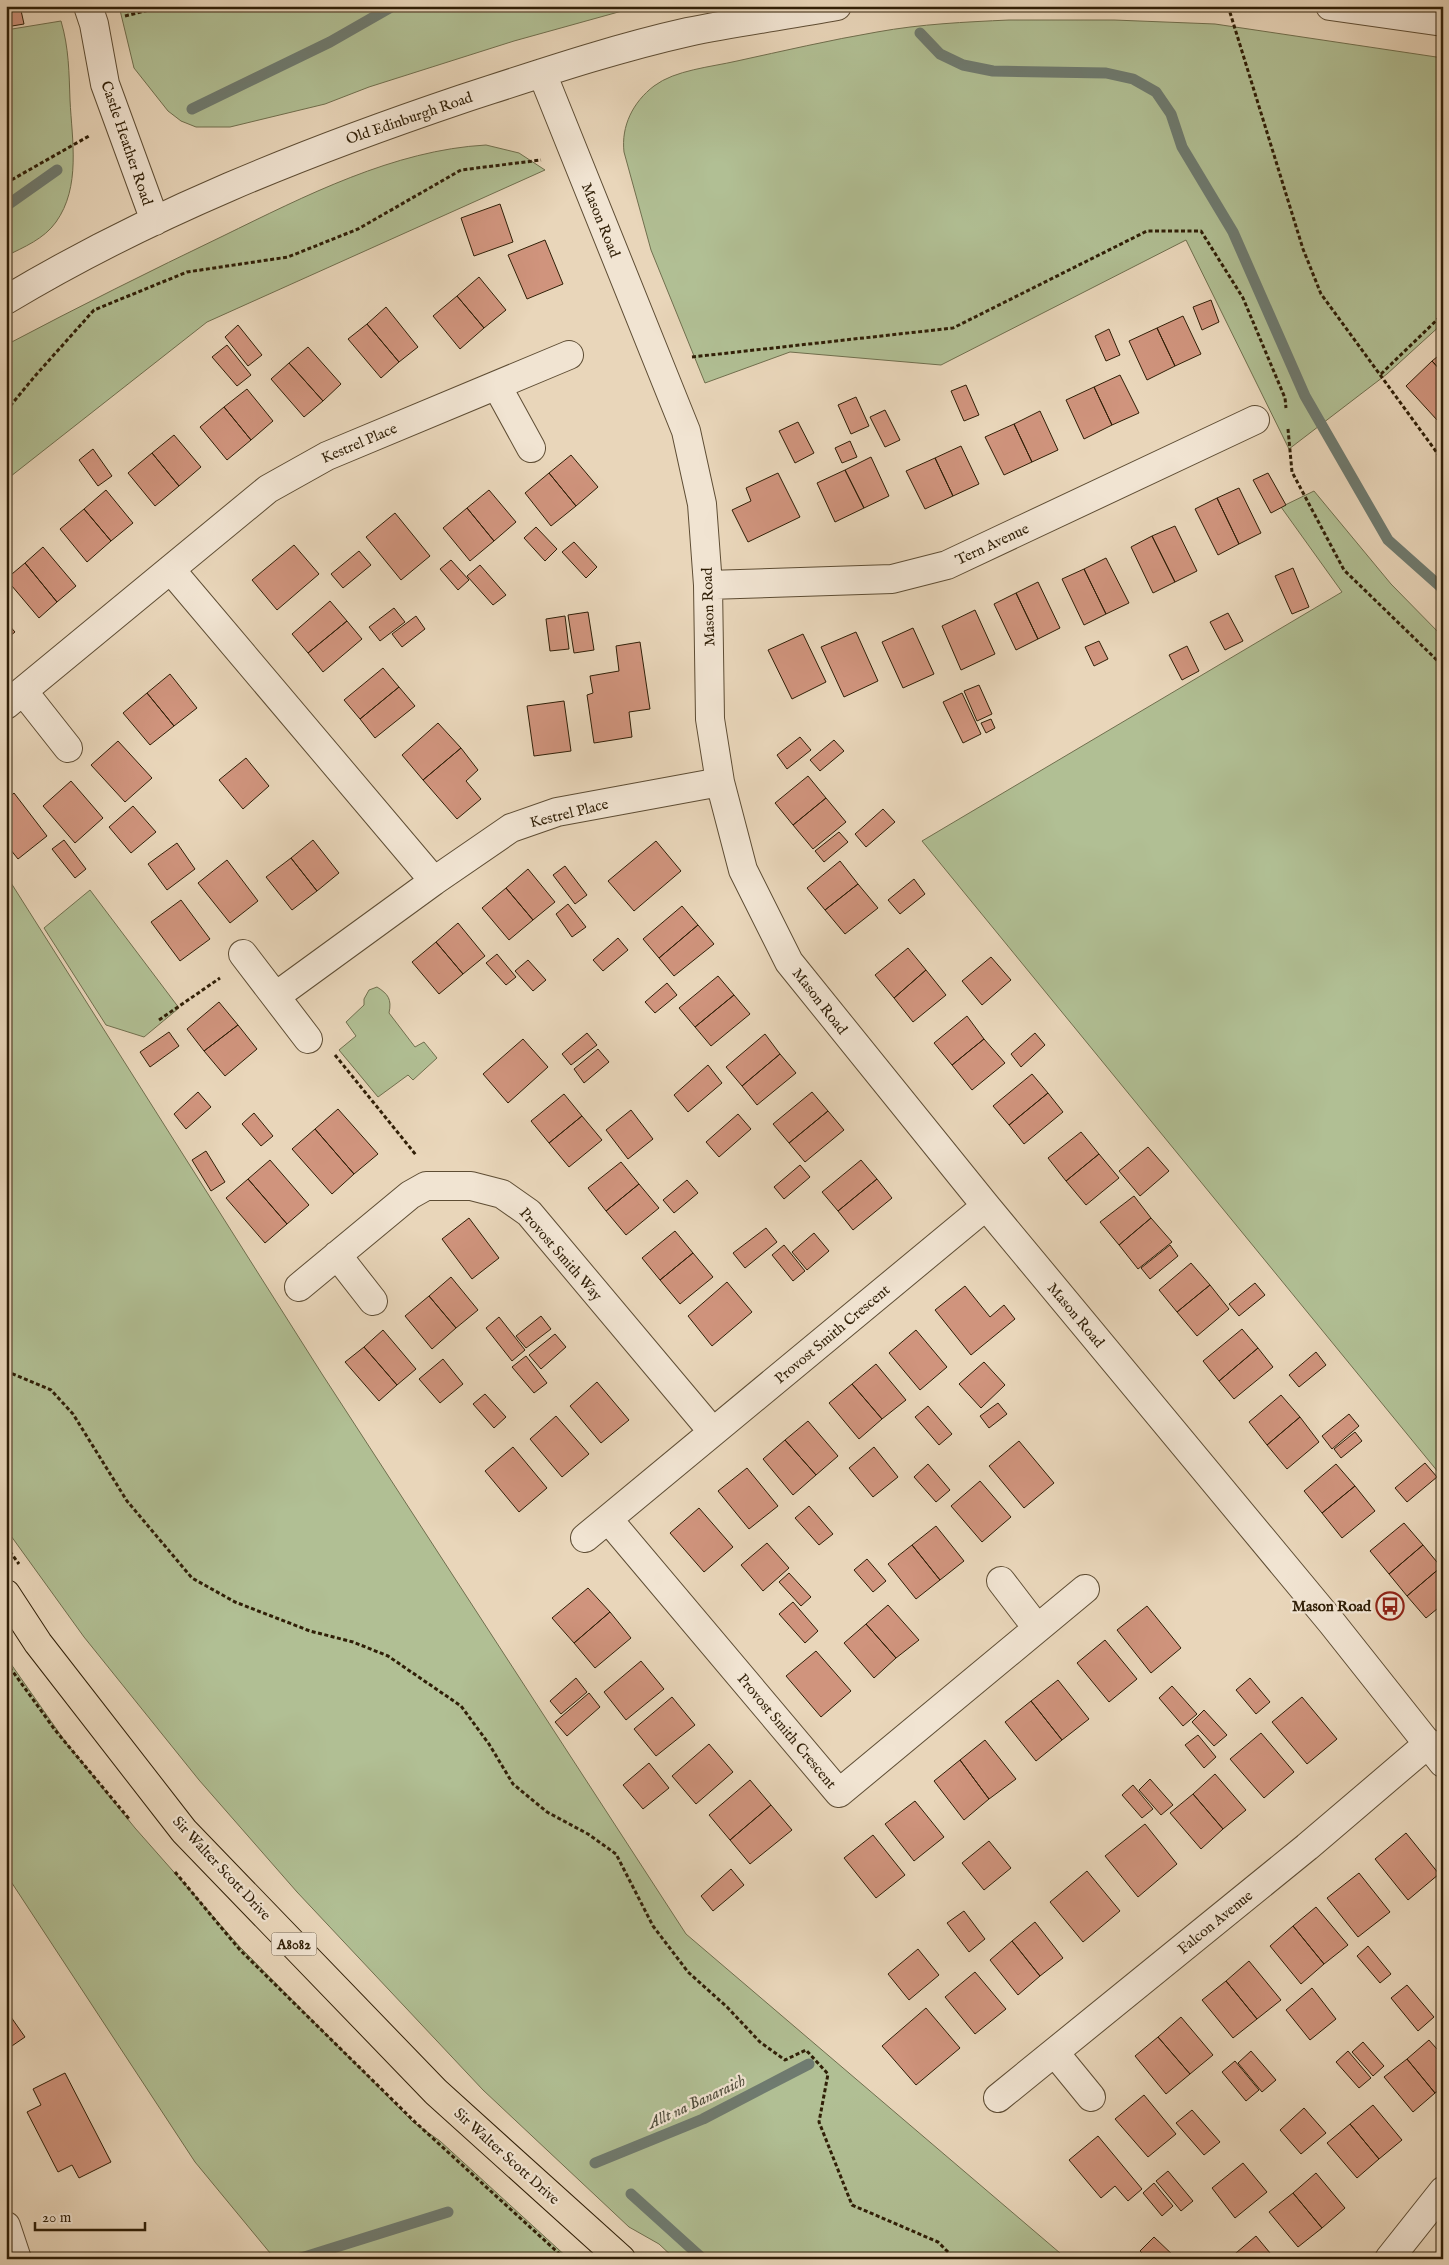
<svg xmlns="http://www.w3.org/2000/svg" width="1449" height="2265" font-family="'IM FELL English',serif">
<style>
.green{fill:#b1bf94;stroke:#706f4e}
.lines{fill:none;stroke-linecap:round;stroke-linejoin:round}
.stream{stroke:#6f7b70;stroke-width:11}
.building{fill:#d0947d;stroke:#301f07}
.minor-casing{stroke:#5e4d34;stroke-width:30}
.major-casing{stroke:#301f07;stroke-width:30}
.path{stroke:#301f07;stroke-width:3;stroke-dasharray:4 2.5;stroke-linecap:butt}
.minor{stroke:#f1e4d2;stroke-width:28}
.major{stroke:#e9d6ba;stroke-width:28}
.labels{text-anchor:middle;stroke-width:4.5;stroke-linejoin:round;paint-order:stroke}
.shield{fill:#f1e4d2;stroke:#6a5a44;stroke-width:1}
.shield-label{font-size:14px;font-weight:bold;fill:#301f07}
.street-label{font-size:15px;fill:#301f07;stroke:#f1e4d2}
.poi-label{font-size:15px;font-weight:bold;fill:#301f07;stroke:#f1e4d2;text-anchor:end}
.water-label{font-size:16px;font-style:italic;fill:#504d3c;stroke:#f1e4d2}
</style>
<rect width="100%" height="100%" fill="#e9d6ba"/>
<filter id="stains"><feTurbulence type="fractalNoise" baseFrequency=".004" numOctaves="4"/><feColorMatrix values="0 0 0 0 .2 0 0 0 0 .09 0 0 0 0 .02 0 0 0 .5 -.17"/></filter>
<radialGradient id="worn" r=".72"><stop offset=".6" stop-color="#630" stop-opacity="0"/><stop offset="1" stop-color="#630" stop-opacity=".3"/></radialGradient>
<path class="green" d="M119,6H640L514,41L369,87L325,104L230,127H196L181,121L168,111L134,68Z
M1009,20H1114L1215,24L1443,58V323L1387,374L1289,449L1186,240L941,365L790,352L705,383L651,250L624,152C621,126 633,102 654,86C675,70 711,67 737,61C783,51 830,40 877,32C921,24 965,22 1009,20Z
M61,21C69,48 69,73 70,100C72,140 81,187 56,222C44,239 24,247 6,256V30Z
M486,145L519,153L545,170L207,322L6,480V345C78,307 150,271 223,236C305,196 394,150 486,145Z
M1314,491L1391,584L1443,637V1478L922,841L1342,592L1281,507Z
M6,875L322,1374L686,1934L1067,2259H675L659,2244L629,2227L483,2090L297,1892L199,1780L84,1637L6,1529Z
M90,890L179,1008L144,1037L106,1025L44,928Z
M377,987C388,994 392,999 389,1013L415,1047L424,1042L437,1058L413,1080L408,1075L378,1097L339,1050L356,1036L346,1022L364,1005V999L369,990Z
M6,1657L67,1744L135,1828L240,1947L413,2122L440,2141L569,2259H275L195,2162L6,1874Z"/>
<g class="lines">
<path class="stream" d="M920,33L940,54L963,65L993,71L1106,73L1133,79L1156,92L1171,114L1182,147L1233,232L1305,396L1388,540L1443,589
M192,109L330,42L393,6
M6,206L57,170
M595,2163L703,2119L809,2064
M631,2194L703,2259
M298,2259L448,2212"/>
</g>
<path class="building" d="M6,6H20L24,24L6,27Z
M500,204L513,242L474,256L461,218Z
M545,240L563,284L527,299L508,255Z
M479,277L506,310L484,328L457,296Z
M457,296L484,328L460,349L433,316Z
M1211,300L1219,322L1202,330L1193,307Z
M386,307L418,347L399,362L367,324Z
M1183,316L1201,354L1175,366L1157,328Z
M367,324L399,362L381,378L348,339Z
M238,325L262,355L248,366L225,337Z
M1157,328L1175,366L1147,380L1129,341Z
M1109,329L1120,355L1106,361L1095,336Z
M227,345L251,375L237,386L212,357Z
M308,347L341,384L323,401L289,363Z
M1443,352V373L1432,361Z
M1432,361L1443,373V415L1437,420L1406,386Z
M289,363L323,401L304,417L271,379Z
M1120,375L1139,413L1112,425L1094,387Z
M966,385L979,415L964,421L951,391Z
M1094,387L1112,425L1084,439L1066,400Z
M247,389L273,421L251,440L224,407Z
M856,397L869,426L851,434L838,405Z
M224,407L251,440L227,460L200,427Z
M885,410L900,440L885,447L870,417Z
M1040,411L1058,450L1032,462L1014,424Z
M798,422L814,453L795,463L779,431Z
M1014,424L1032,462L1004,475L985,437Z
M174,435L201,467L179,486L152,453Z
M850,441L857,457L842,463L835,448Z
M961,446L979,484L953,496L935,458Z
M93,449L112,476L98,486L79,460Z
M152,453L179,486L155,506L128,473Z
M571,455L598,487L576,506L549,473Z
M871,457L889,496L864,508L845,470Z
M935,458L953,496L925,509L906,471Z
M845,470L864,508L835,522L817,483Z
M549,473L576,506L551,526L525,493Z
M778,473L800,517L748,542L732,510L751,501L746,488Z
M1268,473L1286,505L1271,513L1253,480Z
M1239,488L1261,533L1239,544L1217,498Z
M106,490L133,523L111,541L84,509Z
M489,490L516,522L494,541L467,508Z
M1217,498L1239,544L1218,555L1195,509Z
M467,508L494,541L470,561L443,528Z
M84,509L111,541L87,562L60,529Z
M395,513L430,556L401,580L366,537Z
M1175,526L1197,571L1175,582L1152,536Z
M536,527L557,549L545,561L524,538Z
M1152,536L1175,582L1153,593L1131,547Z
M574,542L597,567L586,578L562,552Z
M294,545L319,574L277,610L252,580Z
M43,547L76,586L57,602L25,563Z
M359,551L371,565L343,588L331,574Z
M1106,558L1129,603L1106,614L1084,569Z
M451,560L469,580L458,590L440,569Z
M25,563L57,602L39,618L6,579Z
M480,565L506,595L493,605L467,576Z
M1293,568L1309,607L1292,614L1275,576Z
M1084,569L1106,614L1084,625L1062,579Z
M1038,582L1060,628L1038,639L1016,593Z
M1016,593L1038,639L1016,650L994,604Z
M330,601L347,621L308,653L292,634Z
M394,608L405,622L380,641L369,627Z
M975,610L995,654L961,670L942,626Z
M588,612L594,650L574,653L568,615Z
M1228,613L1243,641L1225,650L1210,622Z
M416,616L425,629L402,647L392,634Z
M565,616L569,649L550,651L546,619Z
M347,621L362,639L323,672L308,653Z
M6,622L15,632L6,639Z
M913,628L934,674L903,688L882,642Z
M856,632L878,681L844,697L821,647Z
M803,634L826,682L792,699L768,650Z
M1099,641L1108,659L1094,666L1085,647Z
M640,642L650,709L629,712L632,737L594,743L587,695L593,693L590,676L619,671L616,646Z
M1187,646L1199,671L1182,680L1169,655Z
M383,668L399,687L360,719L344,700Z
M170,674L197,708L174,726L147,693Z
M979,685L992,714L977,721L964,691Z
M399,687L415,706L375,738L360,719Z
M147,693L174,726L150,745L123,713Z
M962,693L981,734L963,743L943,702Z
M564,701L571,751L534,756L527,706Z
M991,719L995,728L986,733L981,723Z
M438,723L461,748L423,780L402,755Z
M800,737L811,750L787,769L777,755Z
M834,740L844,751L820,771L810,760Z
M118,741L152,778L125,802L91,765Z
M461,748L478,770L466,781L481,799L457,819L423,780Z
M246,758L269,786L243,809L219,780Z
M808,776L826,798L793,825L775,803Z
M71,781L103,818L75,843L43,806Z
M14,793L47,836L18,859L6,844V800Z
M826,798L846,822L813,849L793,825Z
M133,806L156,832L131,853L109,827Z
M883,809L895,822L866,847L855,834Z
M839,832L848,842L824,862L815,851Z
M64,840L86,869L75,878L52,849Z
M313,840L339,873L317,891L291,858Z
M656,841L681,871L634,911L608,881Z
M177,843L195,869L167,890L148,864Z
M291,858L317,891L292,910L266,877Z
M227,860L258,901L230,923L198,883Z
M840,861L858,884L825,910L807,888Z
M565,866L587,895L575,904L553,875Z
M528,869L555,902L533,920L506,888Z
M914,879L925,894L900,914L888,900Z
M858,884L878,908L845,934L825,910Z
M506,888L533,920L509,940L482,908Z
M181,900L210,939L180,961L151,922Z
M568,904L586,927L572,937L556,914Z
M682,906L698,925L659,958L643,939Z
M458,923L485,956L463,974L436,942Z
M698,925L714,944L674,976L659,958Z
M618,938L628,950L603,971L593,960Z
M436,942L463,974L439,994L412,962Z
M908,948L926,970L894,998L875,975Z
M497,954L516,977L506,985L486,963Z
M991,957L1011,980L982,1005L962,981Z
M528,960L546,980L533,991L515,971Z
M926,970L946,995L913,1022L894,998Z
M718,976L734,995L695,1027L679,1008Z
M667,983L677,995L655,1013L645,1002Z
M734,995L750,1014L711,1046L695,1027Z
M219,1002L238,1025L204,1051L187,1029Z
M967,1016L984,1039L952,1065L934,1043Z
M238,1025L257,1049L225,1076L204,1051Z
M169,1032L179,1046L150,1067L140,1052Z
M587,1033L597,1045L571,1065L562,1054Z
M1035,1033L1045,1045L1021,1067L1011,1054Z
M765,1034L780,1054L742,1086L726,1067Z
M523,1039L548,1067L508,1103L483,1074Z
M984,1039L1005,1063L972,1090L952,1065Z
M598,1049L609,1062L584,1083L574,1069Z
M780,1054L796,1073L757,1105L742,1086Z
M708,1065L722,1083L688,1112L674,1095Z
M1032,1074L1048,1093L1009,1125L993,1106Z
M198,1092L211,1107L186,1129L174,1114Z
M812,1092L828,1111L789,1143L773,1124Z
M1048,1093L1063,1112L1024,1144L1009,1125Z
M564,1094L582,1116L549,1143L531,1121Z
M338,1109L378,1154L354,1174L315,1129Z
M631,1110L653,1139L628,1159L606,1130Z
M828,1111L844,1130L805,1162L789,1143Z
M254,1113L273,1136L261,1146L242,1124Z
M738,1114L751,1129L719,1157L706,1142Z
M582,1116L602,1140L569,1167L549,1143Z
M315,1129L354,1174L332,1194L292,1149Z
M1081,1132L1099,1154L1066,1181L1048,1158Z
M1148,1147L1169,1171L1140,1196L1119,1171Z
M206,1151L225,1182L211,1191L192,1160Z
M1099,1154L1119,1178L1086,1205L1066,1181Z
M270,1160L309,1205L287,1224L248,1179Z
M861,1160L877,1179L838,1211L822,1192Z
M621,1162L639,1184L606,1211L588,1188Z
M800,1165L810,1177L784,1199L774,1187Z
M248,1179L287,1224L265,1243L226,1198Z
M877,1179L892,1198L853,1230L838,1211Z
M687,1180L698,1193L674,1213L663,1200Z
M639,1184L659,1208L626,1235L606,1211Z
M1134,1196L1151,1218L1119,1245L1100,1222Z
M469,1218L499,1258L472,1279L442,1239Z
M1151,1218L1172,1242L1138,1269L1119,1245Z
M766,1228L777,1242L745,1268L733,1253Z
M675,1231L693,1253L660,1280L642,1258Z
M814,1233L829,1251L807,1270L792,1252Z
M784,1245L805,1271L793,1281L772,1255Z
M1170,1245L1178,1256L1150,1279L1141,1268Z
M693,1253L713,1277L680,1304L660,1280Z
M1191,1263L1210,1285L1177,1312L1159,1290Z
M451,1277L478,1310L456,1328L429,1296Z
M727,1282L752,1312L712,1346L688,1316Z
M1255,1283L1265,1295L1239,1316L1229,1304Z
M1210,1285L1229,1309L1197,1336L1177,1312Z
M965,1286L990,1317L1004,1305L1015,1319L971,1355L935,1310Z
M429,1296L456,1328L432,1349L405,1316Z
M541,1316L551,1329L526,1348L516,1336Z
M499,1317L525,1350L512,1361L486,1328Z
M1242,1329L1258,1348L1219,1381L1203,1361Z
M383,1330L416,1369L397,1385L364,1347Z
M916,1330L947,1367L920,1390L889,1353Z
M555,1334L566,1347L541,1369L529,1355Z
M364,1347L397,1385L379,1401L345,1362Z
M1258,1348L1273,1367L1234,1399L1219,1381Z
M1316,1352L1326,1365L1299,1387L1289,1375Z
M526,1356L547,1383L534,1393L512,1367Z
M443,1359L463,1384L440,1403L419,1379Z
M984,1362L1005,1385L981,1408L959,1384Z
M876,1364L906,1400L882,1419L852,1384Z
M597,1382L629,1420L601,1443L570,1406Z
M852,1384L882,1419L859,1439L829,1403Z
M485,1394L506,1417L494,1428L473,1404Z
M1281,1395L1300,1417L1267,1445L1249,1422Z
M998,1403L1007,1414L989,1428L980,1416Z
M928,1406L952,1434L939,1445L915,1417Z
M1349,1414L1359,1426L1332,1449L1322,1436Z
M556,1416L589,1454L562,1477L530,1439Z
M1300,1417L1319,1442L1287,1469L1267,1445Z
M808,1421L838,1456L816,1475L785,1440Z
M1355,1432L1362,1441L1341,1458L1334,1449Z
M785,1440L816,1475L793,1495L763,1459Z
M1019,1441L1054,1483L1024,1508L989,1466Z
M513,1447L547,1488L519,1512L485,1471Z
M874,1447L898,1477L873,1497L849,1468Z
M1425,1463L1437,1477L1407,1502L1395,1488Z
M928,1464L950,1490L936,1502L914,1477Z
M1336,1464L1355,1486L1322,1513L1304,1491Z
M747,1468L778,1506L749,1529L718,1491Z
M980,1481L1011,1517L982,1542L951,1506Z
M1355,1486L1375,1511L1342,1538L1322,1513Z
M809,1506L833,1534L819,1545L795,1518Z
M699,1508L733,1547L704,1572L670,1533Z
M1404,1523L1423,1545L1389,1574L1370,1551Z
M936,1526L964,1561L940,1580L912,1545Z
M767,1543L789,1568L763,1591L741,1565Z
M912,1545L940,1580L916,1599L888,1564Z
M1423,1545L1441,1567L1407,1596L1389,1574Z
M867,1559L886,1581L873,1592L854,1570Z
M1441,1567L1443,1569V1604L1426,1618L1407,1596Z
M789,1573L811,1597L801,1606L779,1582Z
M588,1588L610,1612L574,1643L552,1618Z
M793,1602L818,1631L805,1643L779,1614Z
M888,1605L919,1640L896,1658L866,1624Z
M1147,1606L1181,1648L1151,1673L1117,1630Z
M610,1612L631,1638L595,1668L574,1643Z
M866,1624L896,1658L874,1678L844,1643Z
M1105,1640L1137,1679L1109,1702L1077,1663Z
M816,1651L851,1691L821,1717L786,1676Z
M641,1661L664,1689L626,1720L604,1692Z
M576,1678L587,1692L561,1714L550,1701Z
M1250,1678L1270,1702L1256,1714L1236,1690Z
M1058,1680L1089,1719L1062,1740L1031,1701Z
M1172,1686L1197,1714L1183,1726L1159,1698Z
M589,1693L600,1707L567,1736L555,1722Z
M672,1697L695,1725L656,1756L634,1729Z
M1302,1697L1337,1739L1307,1764L1272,1722Z
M1031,1701L1062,1740L1036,1761L1005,1722Z
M1204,1710L1227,1735L1214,1746L1192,1722Z
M1261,1733L1294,1772L1264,1798L1230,1759Z
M1198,1735L1216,1757L1204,1768L1185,1745Z
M985,1740L1016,1779L989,1799L960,1760Z
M709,1744L733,1772L696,1804L672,1776Z
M960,1760L989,1799L964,1820L934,1781Z
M649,1763L669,1788L643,1809L623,1785Z
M1215,1774L1246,1810L1223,1829L1193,1794Z
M1150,1779L1173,1805L1161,1815L1139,1790Z
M750,1780L771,1805L730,1840L709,1815Z
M1133,1785L1153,1809L1142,1818L1122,1795Z
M1193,1794L1223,1829L1201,1849L1170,1813Z
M915,1801L944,1837L914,1861L885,1824Z
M771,1805L792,1830L750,1864L730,1840Z
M1145,1824L1177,1864L1138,1897L1105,1856Z
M1406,1833L1439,1874L1408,1900L1375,1859Z
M873,1835L905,1875L876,1898L844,1858Z
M989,1841L1011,1868L984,1890L962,1863Z
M731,1869L744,1885L713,1911L701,1896Z
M1087,1871L1120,1911L1083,1942L1050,1902Z
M1359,1873L1390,1912L1358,1937L1327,1898Z
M1316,1907L1348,1945L1324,1964L1293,1926Z
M964,1911L985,1939L969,1952L947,1923Z
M1035,1922L1063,1958L1040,1976L1012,1941Z
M1293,1926L1324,1964L1301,1984L1270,1946Z
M1012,1941L1040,1976L1018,1995L990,1960Z
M1368,1946L1391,1974L1380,1983L1357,1956Z
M918,1949L939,1975L909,2000L888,1974Z
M1249,1961L1281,2000L1257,2019L1226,1981Z
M975,1972L1006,2009L975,2034L945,1997Z
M1226,1981L1257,2019L1233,2038L1202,2000Z
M1407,1985L1434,2017L1418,2031L1391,1998Z
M1312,1988L1336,2019L1310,2040L1286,2010Z
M926,2008L960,2048L916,2085L882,2046Z
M6,2010L25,2037L6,2050Z
M1181,2017L1213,2055L1190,2074L1158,2037Z
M1158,2037L1190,2074L1166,2094L1135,2056Z
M1429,2040L1443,2056V2087L1435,2093L1407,2059Z
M1363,2042L1384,2066L1373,2076L1352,2052Z
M1251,2051L1276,2080L1262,2092L1238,2063Z
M1348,2051L1371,2078L1359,2088L1336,2062Z
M1407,2059L1435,2093L1413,2112L1384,2077Z
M1235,2061L1259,2090L1246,2101L1222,2072Z
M65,2073L111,2162L79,2178L72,2165L58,2172L27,2112L41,2105L33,2089Z
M1144,2095L1176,2134L1148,2157L1115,2119Z
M1373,2105L1402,2140L1379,2159L1350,2124Z
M1304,2108L1326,2133L1301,2154L1280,2130Z
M1192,2110L1220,2142L1204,2155L1176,2123Z
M1350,2124L1379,2159L1357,2178L1327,2143Z
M1098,2136L1142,2189L1128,2201L1115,2186L1101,2198L1069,2160Z
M1243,2163L1267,2192L1235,2218L1212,2188Z
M1168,2171L1193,2201L1181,2211L1156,2181Z
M1316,2173L1345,2208L1322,2228L1293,2193Z
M1154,2183L1173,2206L1162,2216L1143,2193Z
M1293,2193L1322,2228L1298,2247L1269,2212Z
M1256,2236L1275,2259H1231L1230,2258Z
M1154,2237L1177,2259H1148L1140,2251Z"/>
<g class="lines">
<g class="minor-casing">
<path id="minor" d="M88,6L94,24L105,84L155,221
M1330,6L1443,22
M542,73L686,431L702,504L708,585L710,719L720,782L743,870L789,962L986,1206L1332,1623L1443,1763
M6,300C149,214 305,152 462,99C536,75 612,49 688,32C737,22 788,15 837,6
M497,386L531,448
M171,570L434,881
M708,585L892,579L947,565L1255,420
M23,691L68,748
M6,705L268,489L327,456L569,355
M243,954L308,1039
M276,996L434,881L511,828L557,812L720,782
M986,1206L608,1519L839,1793L1085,1589
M337,1255L373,1301
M299,1287L410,1195L426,1186H471L502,1194L529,1213L713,1432
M585,1538L608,1519
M1001,1581L1037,1628
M1055,2053L1091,2097
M998,2098L1307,1847L1429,1743
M6,2226L17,2259
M1389,2259L1443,2191"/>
</g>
<g class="major-casing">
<path id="major" d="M6,1594L38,1643L184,1831L436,2092L621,2259"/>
</g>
<path class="path" d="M1228,6L1303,249L1321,294L1443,461
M125,16L165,6
M6,183L89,136
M692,357L953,328L1147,231H1201L1243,298L1285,398L1286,408
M1381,374L1443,314
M6,411L35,376L94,310L187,272L288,257L358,229L461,170L541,160
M1288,429L1292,472L1344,570L1443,666
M159,1020L220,978
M335,1055L416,1155
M6,1371L51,1390L73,1414L127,1501L192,1578L235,1602L310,1631L353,1642L388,1656L461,1706L489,1744L513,1784L547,1812L588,1834L616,1854L653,1926L688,1972L727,2007L760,2042L785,2060L806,2050L828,2074L819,2122L852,2205L938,2242L955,2259
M6,1546L19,1564
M6,1662L55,1730L130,1820
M175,1872L240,1950L415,2122L565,2259"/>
<use href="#minor" class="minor"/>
<use href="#major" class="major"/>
</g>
<defs>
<g id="bus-ring" transform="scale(1.4375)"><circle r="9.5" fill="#f1e4d2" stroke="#8f2418" stroke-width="1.5"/><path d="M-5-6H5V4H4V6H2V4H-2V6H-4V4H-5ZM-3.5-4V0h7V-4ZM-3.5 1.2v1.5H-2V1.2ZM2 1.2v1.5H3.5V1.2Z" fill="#8f2418"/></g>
</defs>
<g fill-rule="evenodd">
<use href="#bus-ring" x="1390" y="1606"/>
</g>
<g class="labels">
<rect class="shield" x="271.5" y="1932.5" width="45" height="23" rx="4"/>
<g class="shield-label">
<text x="294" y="1949">A8082</text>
</g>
<g class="street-label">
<text transform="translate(409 118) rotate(-19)" y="5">Old Edinburgh Road</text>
<text transform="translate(127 143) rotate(71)" y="5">Castle Heather Road</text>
<text transform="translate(601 220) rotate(68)" y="5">Mason Road</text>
<text transform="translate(359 443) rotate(-23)" y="5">Kestrel Place</text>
<text transform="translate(992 544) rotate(-25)" y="5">Tern Avenue</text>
<text transform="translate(708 607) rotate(-92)" y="5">Mason Road</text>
<text transform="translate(569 813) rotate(-14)" y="5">Kestrel Place</text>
<text transform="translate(820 1001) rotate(52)" y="5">Mason Road</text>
<text transform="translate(561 1254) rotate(49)" y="5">Provost Smith Way</text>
<text transform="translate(1076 1315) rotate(50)" y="5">Mason Road</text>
<text transform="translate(832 1334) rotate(-40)" y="5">Provost Smith Crescent</text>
<text transform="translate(787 1731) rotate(50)" y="5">Provost Smith Crescent</text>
<text transform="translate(222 1868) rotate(47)" y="5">Sir Walter Scott Drive</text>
<text transform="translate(1215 1922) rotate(-39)" y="5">Falcon Avenue</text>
<text transform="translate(507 2156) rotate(42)" y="5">Sir Walter Scott Drive</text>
</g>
<g class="poi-label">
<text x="1371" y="1611">Mason Road</text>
</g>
<g class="water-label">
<text transform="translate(696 2101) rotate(-25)" y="6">Allt na Banaraich</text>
</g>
</g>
<rect width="1449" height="2265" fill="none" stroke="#e9d6ba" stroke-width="25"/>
<rect x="8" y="8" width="1434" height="2250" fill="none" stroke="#301f07" stroke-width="2.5"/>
<rect x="12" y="12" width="1424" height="2240" fill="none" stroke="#301f07"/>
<path d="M35 2222v8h110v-8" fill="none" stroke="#301f07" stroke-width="2.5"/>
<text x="42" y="2222" font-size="15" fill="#301f07" stroke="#f1e4d2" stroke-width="4" paint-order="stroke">20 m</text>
<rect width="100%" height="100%" filter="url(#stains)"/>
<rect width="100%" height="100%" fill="url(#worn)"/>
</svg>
